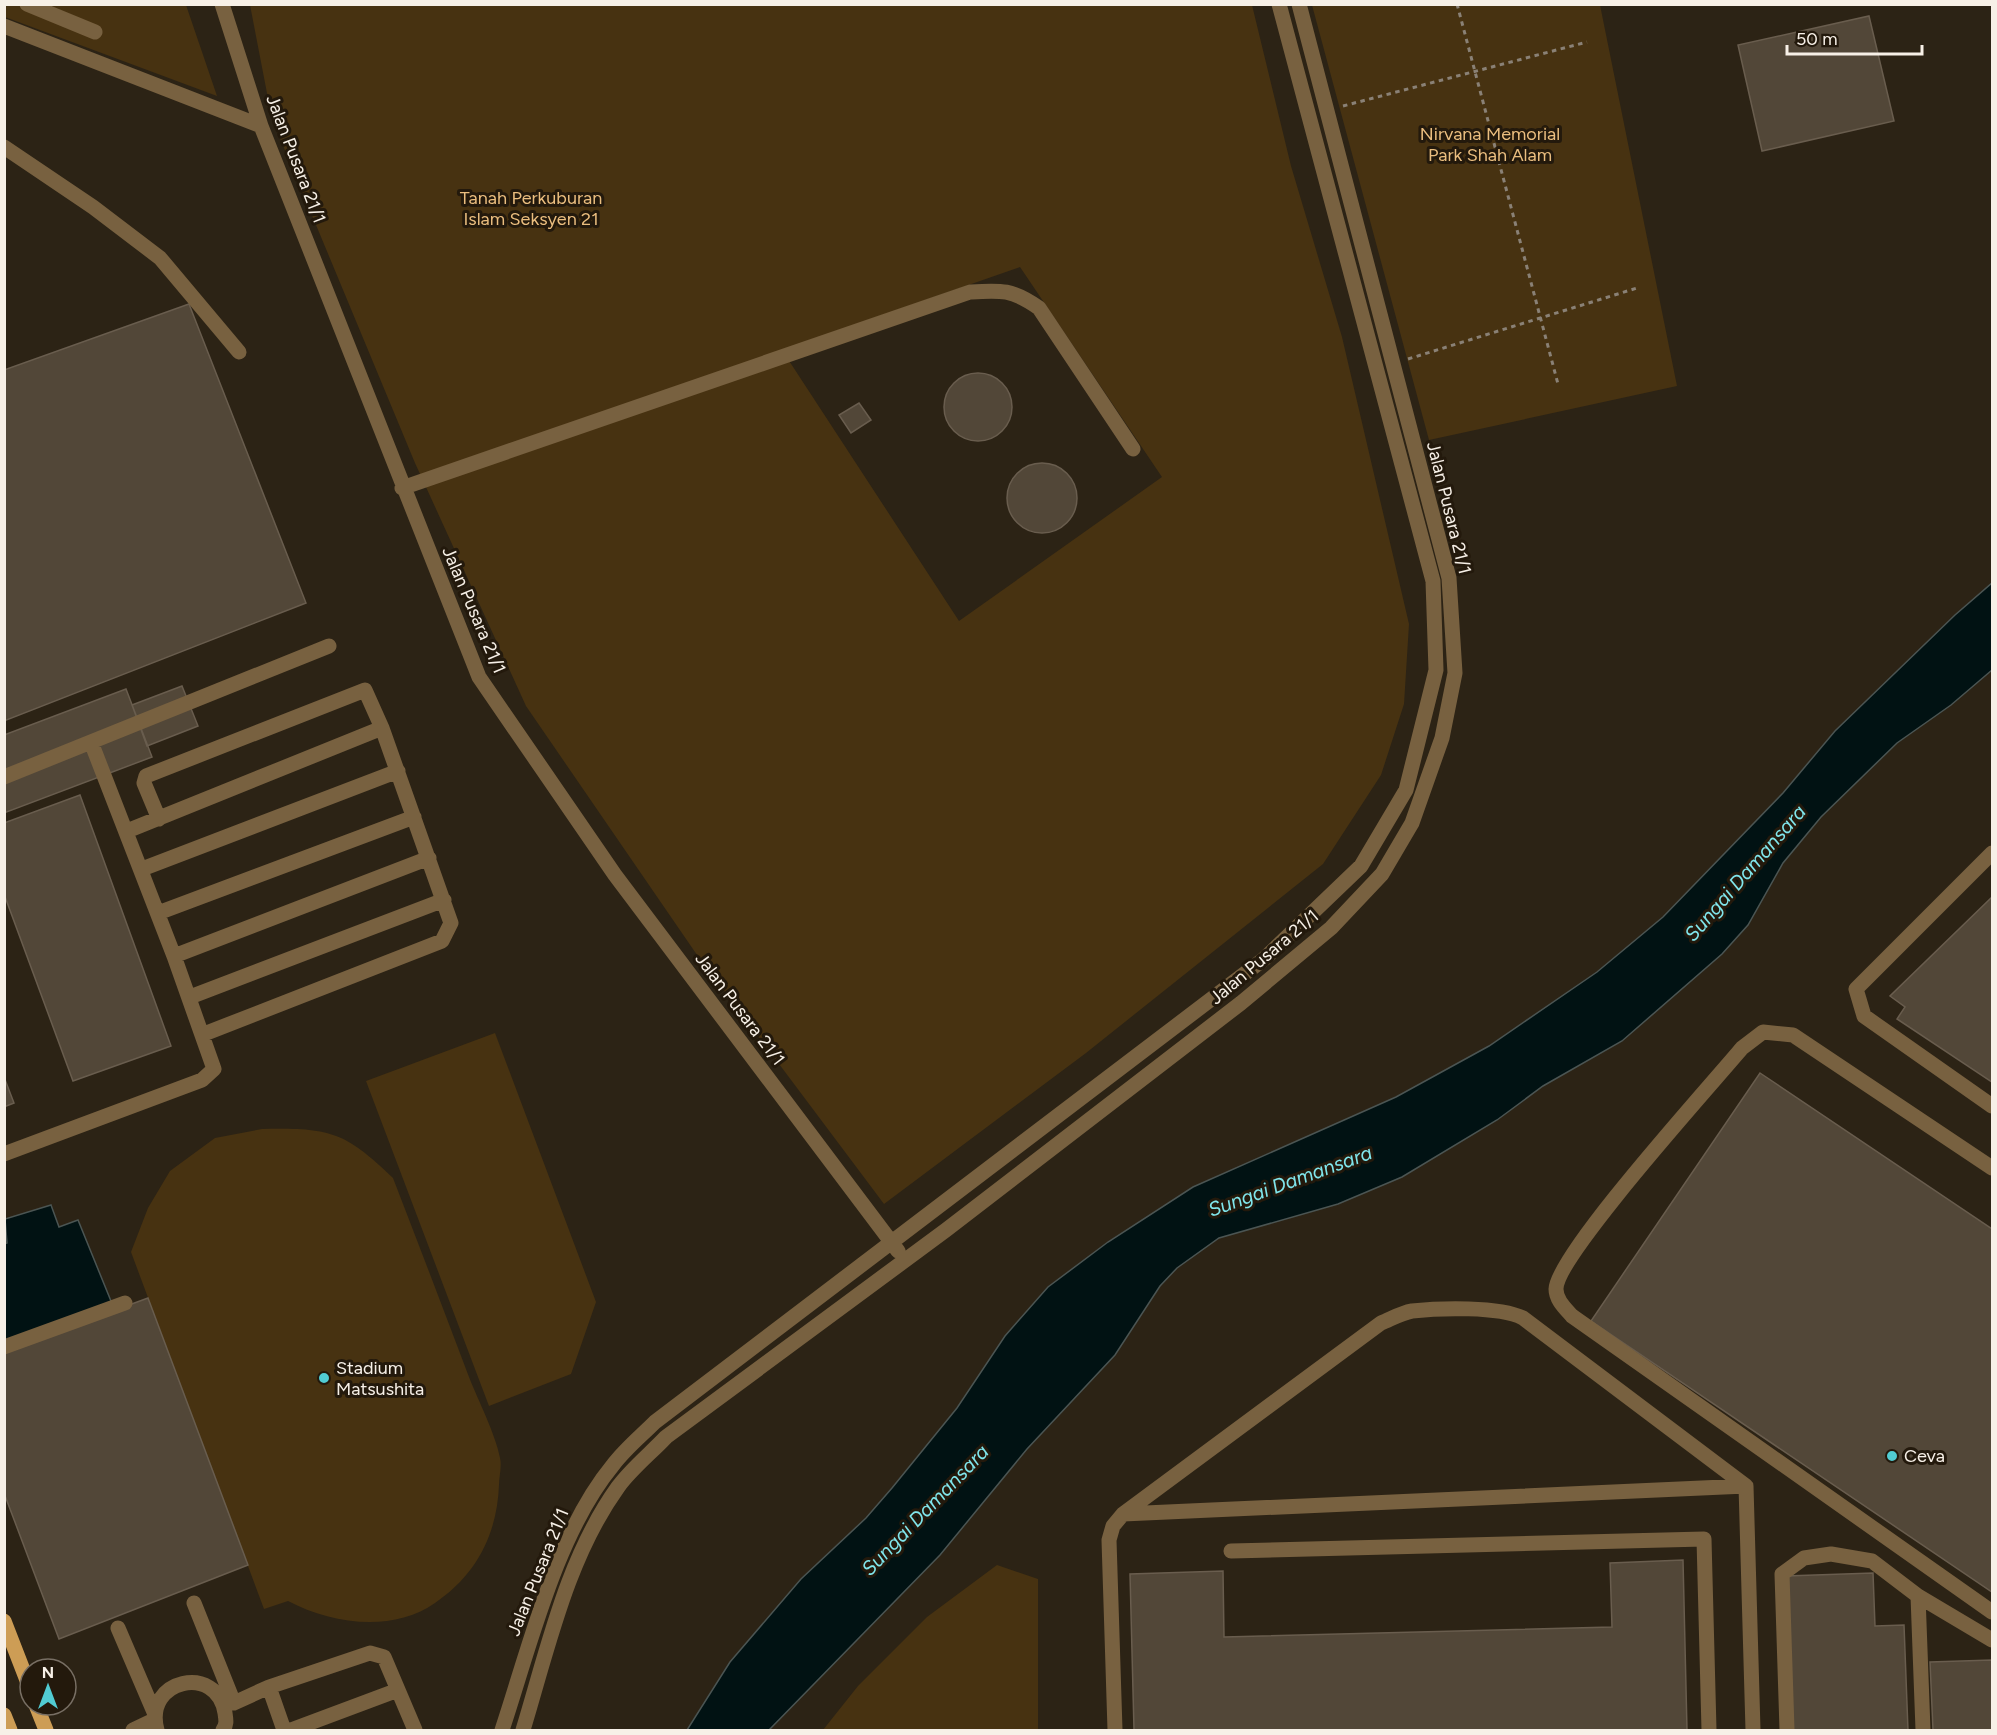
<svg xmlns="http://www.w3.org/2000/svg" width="1997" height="1735" font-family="Figtree,sans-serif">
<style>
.green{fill:#473211;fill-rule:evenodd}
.water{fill:#011213;stroke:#4b5553;stroke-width:1.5}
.building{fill:#524738;stroke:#695d4e;stroke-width:1.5}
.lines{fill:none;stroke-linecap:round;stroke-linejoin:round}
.path{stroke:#8a8176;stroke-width:3;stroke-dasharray:4.5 4.5;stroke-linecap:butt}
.minor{stroke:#786140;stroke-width:15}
.major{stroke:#cd9d55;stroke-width:15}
.poi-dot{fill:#51ccd3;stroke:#23190c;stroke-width:2}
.labels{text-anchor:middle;stroke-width:6;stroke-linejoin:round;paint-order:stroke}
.park-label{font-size:18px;fill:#ebbe7f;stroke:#23190c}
.street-label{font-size:18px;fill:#f7f0e7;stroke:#23190c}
.poi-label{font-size:18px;fill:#f7f0e7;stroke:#23190c;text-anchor:start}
.water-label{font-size:20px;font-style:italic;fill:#80e6ec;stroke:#23190c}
</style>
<rect width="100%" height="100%" fill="#2c2315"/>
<path class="green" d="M4,5H186L217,96L5,17Z
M250,5H1252L1291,166L1342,337L1409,624L1404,704L1381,775L1323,864L1086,1053L884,1204L695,952L526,706L415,463L272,119ZM1020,267L1162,477L959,621L782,350Z
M1312,5H1600L1677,386L1429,440Z
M495,1033L596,1302L571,1374L489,1406L366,1081Z
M262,1129C330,1128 344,1131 393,1178C419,1245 444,1311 469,1377C478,1400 496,1435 500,1458C502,1466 499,1477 499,1485C497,1535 476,1575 435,1603C392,1633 332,1624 288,1601L264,1609L131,1252L148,1208L170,1171L215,1138Z
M997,1565L1038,1579V1730H823L858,1686L927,1617Z"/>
<path class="water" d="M1992,583V670L1951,705L1897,743L1821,817L1783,863L1748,925L1722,954L1622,1041L1543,1086L1497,1120L1402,1177L1338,1204L1219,1238L1177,1268L1160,1286L1115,1355L1027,1449L940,1555L769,1730H687L730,1662L801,1579L866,1518L892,1488L957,1408L1005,1336L1048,1287L1108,1242L1193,1187L1396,1097L1489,1046L1597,972L1663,917L1783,793L1835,731L1955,615Z
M51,1205L59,1227L78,1220L113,1306L5,1343L4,1244L7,1243L5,1219Z"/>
<path class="building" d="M1869,16L1894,121L1762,151L1738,45Z
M189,304L306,603L4,721V370Z
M944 407a34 34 0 1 1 68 0a34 34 0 1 1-68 0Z
M859,403L871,420L851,433L839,415Z
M1007 498a35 35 0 1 1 70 0a35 35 0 1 1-70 0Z
M182,686L198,726L147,746L132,705Z
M126,689L152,757L4,813V735Z
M80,795L171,1046L73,1081L4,894V823Z
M1992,897V1082L1897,1019L1905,1007L1890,996Z
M1760,1073L1992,1229V1592L1591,1321Z
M4,1077L14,1103L4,1107Z
M148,1298L248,1565L59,1639L4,1493V1351Z
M1683,1560L1687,1730H1134L1130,1574L1223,1571L1224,1637L1612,1627L1610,1563Z
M1873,1573L1875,1626L1904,1625L1908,1730H1792L1786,1576Z
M1992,1660V1730H1933L1930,1662Z"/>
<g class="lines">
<path class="path" d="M1457,4L1558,384
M1343,106L1587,42
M1408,359L1637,288"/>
<path class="minor" d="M27,4L95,32
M222,4L261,126L479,677L615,875L898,1251
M4,26L261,126
M4,147L93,207L160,258L239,352
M402,488L970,292C1001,290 1012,289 1039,308L1133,449
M4,777L329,646
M159,819L144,783L146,776L365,690L382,728L451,923L442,941L204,1034
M127,831L382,728
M1992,853L1856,989L1864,1016L1992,1106
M142,869L398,771
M158,913L414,817
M174,956L429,858
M190,997L444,900
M4,1154L202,1080L214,1069L174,956L91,742
M1992,1168L1793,1035L1763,1032L1742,1048C1712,1084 1556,1256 1556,1289C1556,1300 1565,1308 1572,1316L1992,1612
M4,1347L125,1303
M1123,1514L1746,1486
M1231,1551L1704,1539L1709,1730
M1918,1596L1923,1730
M194,1603L234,1703
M118,1628L154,1712
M269,1687L284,1730
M223,1701L234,1703L269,1687L370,1653L384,1657L415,1730
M133,1730L154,1720
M157,1730C143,1679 217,1663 225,1713C226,1720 227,1724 223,1730
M291,1730L398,1690
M502,1730C530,1646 556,1534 613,1465C625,1449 641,1436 655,1422L1264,959L1361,866L1406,790L1436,670L1433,581L1279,4
M523,1730C548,1648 567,1558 618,1487C631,1469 651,1453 666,1437L946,1230L1241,1003L1331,928L1382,874L1412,823L1442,738L1455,673L1449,578L1299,4
M1115,1730L1109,1540L1113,1526L1123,1514L1381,1323C1391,1319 1401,1313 1412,1311C1439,1308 1499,1306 1523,1318L1746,1486L1753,1730
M1787,1730L1782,1574L1804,1558L1831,1554L1872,1561L1918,1596L1992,1640"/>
<path class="major" d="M4,1621L30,1688
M36,1705L46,1730
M4,1715L10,1730"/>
</g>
<g class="poi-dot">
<circle cx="324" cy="1378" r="6"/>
<circle cx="1892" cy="1456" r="6"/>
</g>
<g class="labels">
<g class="park-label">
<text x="1490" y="140">Nirvana Memorial<tspan x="1490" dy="21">Park Shah Alam</tspan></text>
<text x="531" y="204">Tanah Perkuburan<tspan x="531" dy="21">Islam Seksyen 21</tspan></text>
</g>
<g class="street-label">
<text transform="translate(296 159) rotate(69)" y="6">Jalan Pusara 21/1</text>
<text transform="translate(1449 508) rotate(76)" y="6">Jalan Pusara 21/1</text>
<text transform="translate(474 610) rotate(67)" y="6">Jalan Pusara 21/1</text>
<text transform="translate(1264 957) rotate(-40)" y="6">Jalan Pusara 21/1</text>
<text transform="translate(740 1009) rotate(53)" y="6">Jalan Pusara 21/1</text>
<text transform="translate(538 1572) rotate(-68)" y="6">Jalan Pusara 21/1</text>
</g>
<g class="poi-label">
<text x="336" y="1374">Stadium<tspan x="336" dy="21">Matsushita</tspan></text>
<text x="1904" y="1462">Ceva</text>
</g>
<g class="water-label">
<text transform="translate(1745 873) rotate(-49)" y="7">Sungai Damansara</text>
<text transform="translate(1290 1181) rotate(-20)" y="7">Sungai Damansara</text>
<text transform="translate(925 1510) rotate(-46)" y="7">Sungai Damansara</text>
</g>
</g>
<rect width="1997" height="1735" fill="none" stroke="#f7f0e7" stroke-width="12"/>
<g transform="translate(48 1687)"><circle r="28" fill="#23190c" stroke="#786f64" stroke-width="1.5"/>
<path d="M0-4.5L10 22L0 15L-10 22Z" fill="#51ccd3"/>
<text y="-9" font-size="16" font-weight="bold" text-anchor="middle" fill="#f7f0e7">N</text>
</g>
<path d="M1787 45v9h135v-9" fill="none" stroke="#f7f0e7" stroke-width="3"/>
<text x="1796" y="45" font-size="18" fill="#f7f0e7" stroke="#23190c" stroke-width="4.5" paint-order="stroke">50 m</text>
</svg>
